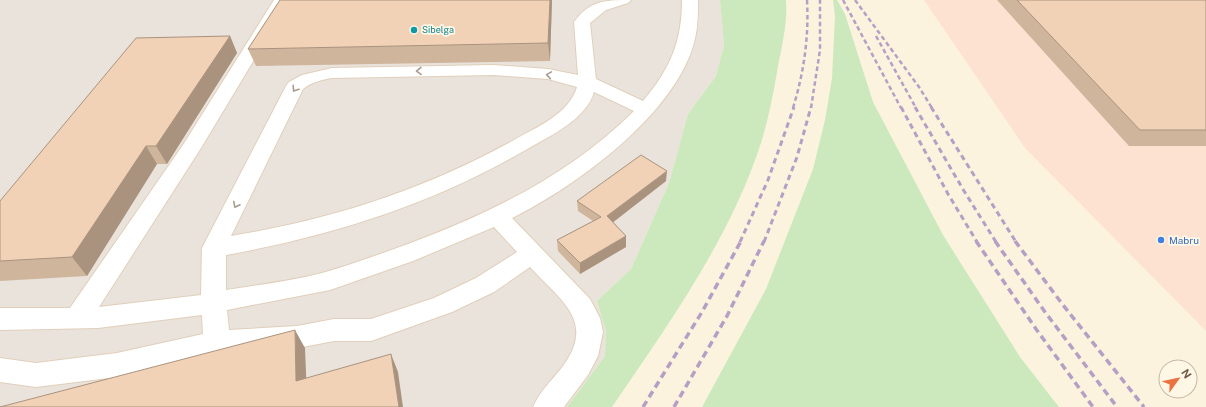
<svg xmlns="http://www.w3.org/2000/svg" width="1206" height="407" font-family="'Public Sans',sans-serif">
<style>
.commercial{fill:#fde2d2}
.industrial{fill:#eae3db}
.green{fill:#cce9be}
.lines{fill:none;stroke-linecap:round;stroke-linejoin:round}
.minor-casing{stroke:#e0cfbb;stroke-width:2}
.minor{fill:#fff;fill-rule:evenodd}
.rail-far2{stroke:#b69fc4;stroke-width:2.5;stroke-dasharray:4.5 3;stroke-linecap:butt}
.rail-far1{stroke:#b69fc4;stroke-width:3;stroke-dasharray:5.5 4;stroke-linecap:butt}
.rail{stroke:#b69fc4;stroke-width:3.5;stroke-dasharray:7 4.5;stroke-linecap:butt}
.wall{fill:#d0b59d}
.shaded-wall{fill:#a9937f}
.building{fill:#f2d2b6;stroke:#a9937f}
.oneway{stroke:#aa9b91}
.culture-dot{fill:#0f9aa8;stroke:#fff7e5;stroke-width:1.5}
.shop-dot{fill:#3f7fe0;stroke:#fff7e5;stroke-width:1.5}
.labels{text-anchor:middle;stroke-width:3.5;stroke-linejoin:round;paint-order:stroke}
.far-culture-label{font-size:9px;fill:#0d838f;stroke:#fff7e5;text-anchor:start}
.shop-label{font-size:10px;fill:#366cbe;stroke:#fff7e5;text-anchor:start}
</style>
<rect width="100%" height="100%" fill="#fcf3df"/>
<path class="commercial" d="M924,0H1206V331L1025,148Z"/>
<path class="industrial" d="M0,0H720L724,45L716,76L688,114L669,183L631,269L597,301L606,332L605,356L567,407H0Z"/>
<path class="green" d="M720,0H786C788,24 781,49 777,72C773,96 768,120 761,143C730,239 668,325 612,407H567L605,356L606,332L597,301L631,269L669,183L688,114L716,76L724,45Z
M833,0H837L845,14L873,102L943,235L1020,357L1059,407H702L766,289L813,169L825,120L832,78L835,16Z"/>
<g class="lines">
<g class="minor-casing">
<path id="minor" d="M274,0H290L201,148L99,307L201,295L202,248L286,86L289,82L302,75L332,68L494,65L548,69L578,75L574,22C590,0 606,0 631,0L628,3L606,10L590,23L596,79L643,101C670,69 682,42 682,0H698C698,13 698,26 695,39C678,112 577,186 512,218L590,299L600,318L603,332L598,356L588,375L564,407H533C539,393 550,382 560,370C598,322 562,302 530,267L494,292L452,312L371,341H334L297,348L217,353L117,377L36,387L0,382V358L36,363L117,353L203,334L202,315L98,328L0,330V308H70L183,145ZM494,75L548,79L577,87C569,114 537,127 514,140C424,190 333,219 231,236L303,89C312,82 321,80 332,78ZM594,92L634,111C571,174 491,213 408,244C380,254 351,265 322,273C291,281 258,285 226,290V255C335,235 433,204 529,148C552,135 586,119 594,92ZM494,227L517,252L476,278L434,298L371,319H334L297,326L229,330L227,310L330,290L413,261Z"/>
</g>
<use href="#minor" class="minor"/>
<path class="rail-far2" d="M843,0L901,108
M855,0L919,87L932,108
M876,36L916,108
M793,108C804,72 809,37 807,0
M811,108L820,50V0"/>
<path class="rail-far1" d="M901,107L948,194L977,242
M915,107L964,191L996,242
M931,107L1016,242
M740,242L768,180L794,107
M764,242L797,157L811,107"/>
<path class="rail" d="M976,241L1036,329L1093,407
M995,241L1045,312L1117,407
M1015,241L1063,305L1144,407
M643,407L702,312L741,241
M674,407L727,316L764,241"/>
</g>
<path class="wall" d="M280,0H552L550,61L256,66L248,49Z
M997,0H1206V146H1129Z
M230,36L237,53L167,164H157L87,276L0,281V201Z
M666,181L613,222L626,236V247L580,274L558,251L557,240L593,221L578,211L577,201Z"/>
<path class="shaded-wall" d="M550,0H552L550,61L548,43Z
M230,36L237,53L167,164L156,146Z
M146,146L157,164L87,276L72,257Z
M667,171L666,181L607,227V216Z
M626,236V247L580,274V263Z
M295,330L305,348L307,398L296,381Z
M391,354L398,372L403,407H399Z"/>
<path class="building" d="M280,0H550L548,43L248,49Z
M1017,0H1206V130H1140Z
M230,36L156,146H146L72,257L0,261V201L136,38Z
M641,155L667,171L607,216L626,236L580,263L557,240L601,217L577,201Z
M295,330L296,381L391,354L399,407H0Z"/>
<defs><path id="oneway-chevron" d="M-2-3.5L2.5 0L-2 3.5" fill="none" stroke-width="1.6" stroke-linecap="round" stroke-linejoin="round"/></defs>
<g class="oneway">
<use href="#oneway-chevron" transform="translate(419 71) rotate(179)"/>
<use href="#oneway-chevron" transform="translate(549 75) rotate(-171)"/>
<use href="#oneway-chevron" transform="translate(295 89) rotate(123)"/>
<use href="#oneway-chevron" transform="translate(236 205) rotate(117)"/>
</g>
<circle class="culture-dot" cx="414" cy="30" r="4"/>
<circle class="shop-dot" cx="1161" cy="240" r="4"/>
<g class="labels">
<g class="far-culture-label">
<text x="422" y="33">Sibelga</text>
</g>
<g class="shop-label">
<text x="1169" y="244">Mabru</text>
</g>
</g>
<g transform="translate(1178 379) rotate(57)"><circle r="19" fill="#fff7e5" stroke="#c7b8a6"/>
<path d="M0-3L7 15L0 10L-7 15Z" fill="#e97341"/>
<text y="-6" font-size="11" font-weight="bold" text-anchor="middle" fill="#725947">N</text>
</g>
</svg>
